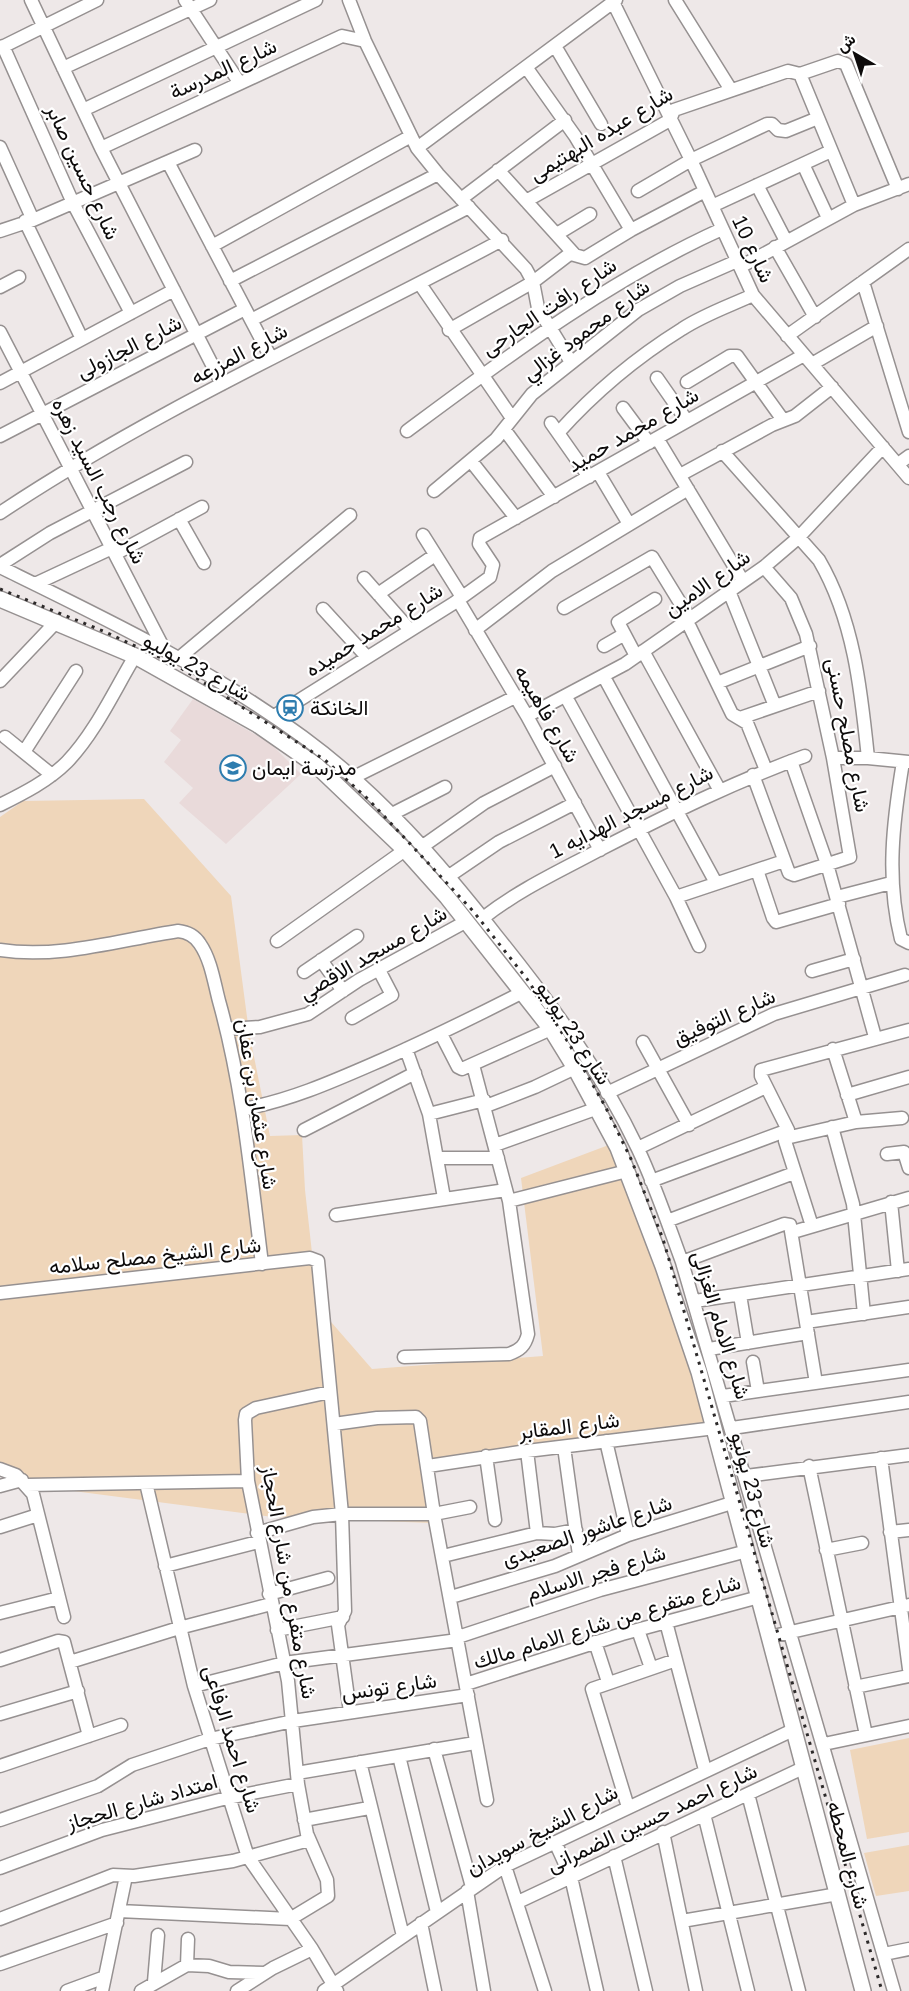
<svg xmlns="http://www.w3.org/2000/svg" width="909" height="1991" font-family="Arial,Vazirmatn,sans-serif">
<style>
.built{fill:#e9dada}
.green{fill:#efd6ba}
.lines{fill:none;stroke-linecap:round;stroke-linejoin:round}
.minor-casing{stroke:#969191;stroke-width:15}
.tertiary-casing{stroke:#969191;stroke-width:18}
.minor{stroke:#fff;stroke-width:12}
.tertiary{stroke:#fff;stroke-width:15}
.rail{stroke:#2d2a2a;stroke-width:3;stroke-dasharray:3 6;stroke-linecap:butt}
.labels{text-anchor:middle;stroke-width:4.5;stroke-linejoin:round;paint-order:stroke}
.street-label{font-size:21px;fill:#0d0b0b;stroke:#fff}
.poi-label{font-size:21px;fill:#0d0b0b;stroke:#fff;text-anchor:start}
</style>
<rect width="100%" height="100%" fill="#eee8e8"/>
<path class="built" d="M193,699L270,743L301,774L226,844L179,803L193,788L164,762L181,740L170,731Z"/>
<path class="green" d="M144,799L231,896L249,1032L270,1136L302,1135L305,1190L318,1307L372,1369L543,1356L521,1178L614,1143L712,1423L425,1460L432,1523L273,1517L50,1488L0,1463V817L23,801Z
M909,1738V1832L867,1839L850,1750Z
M909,1845V1891L876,1896L864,1853Z"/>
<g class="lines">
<g class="minor-casing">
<path id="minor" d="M31,0L101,148L222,384
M185,0L239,82
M349,0L365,41L417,148L438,174L526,269L533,282L538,308L571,362
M675,0L731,90
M613,2L691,160L753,295L909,478
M3,46L73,203L131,313
M555,46L601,124
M0,48L97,0
M526,67L575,136L631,230
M63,68L210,0
M800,74L838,61L846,64L898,189
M800,74L854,205
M83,110L316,0
M0,147L33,220
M101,148L342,36L365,41
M417,148L616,0
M168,162L271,358
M803,164L828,218
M498,170L575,255
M757,185L786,241
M638,191L691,160L767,124H772L778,130L786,131L818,118
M461,199L565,120
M526,201L670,120L674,110L788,71L800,74
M712,206L831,151
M25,221L82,339
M0,231L33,220L195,150
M557,234L590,214
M212,246L411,136
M775,247L815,317
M740,267L854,205L909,184
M230,281L438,174
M863,282L909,432
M420,284L512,418
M0,287L19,277
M251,320L469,207
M449,330L533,282L567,256L571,254L585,258L631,230L705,191
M0,332L164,649
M787,336L909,249
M812,364L877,326
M657,378L687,421
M687,382L730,356H737L783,420
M0,383L174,290
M623,408L649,443
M551,423L589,477
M504,429L554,497
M407,431C508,356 607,281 722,229
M558,433C593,394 637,357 682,329C703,315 729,306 753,295
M0,436L245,309
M657,438L743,581
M722,451L819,560C854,620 861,690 868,758
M471,461L516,518
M898,464L909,456
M598,472L629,524
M680,475L772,425L795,416L832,387
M434,491L496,439L532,394L638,310L680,286L737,261
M0,513C159,407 334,330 502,240
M179,519L204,563
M423,535L462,597
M115,554L202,507
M0,565L50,533L186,462
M0,567C104,618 209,668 303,737C378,792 439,862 496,935C550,1002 601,1071 638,1149C655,1185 668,1224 682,1262L894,1991
M364,578L410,630
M35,584L112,548
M729,591L775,706
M378,594L435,555
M458,600L527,716L600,850
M564,608L652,557L690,619
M323,609L367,657
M687,621L732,714L747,723L766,770
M475,630L552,571L688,489
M604,646L623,635
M643,651L719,789
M636,656L618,622L655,599
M179,658L350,515
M604,677L716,883
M0,681L57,621
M717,683L810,646
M566,697L676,897L699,946
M274,716L454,603L490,577L493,565L479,544L480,538L804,355
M527,716L625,664L764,567L798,538L883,447
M740,718L819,691
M5,737L52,775
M24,752L76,671
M833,758H868L909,762
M791,761L827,864L875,1037
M903,762C893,822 886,879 901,939L909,943
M753,775L789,873L794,875L850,857L833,758L806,634L791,598L764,567
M354,777L515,697
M0,805C24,793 48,781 67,762C95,733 114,691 135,656
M392,814L445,787
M423,846L484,803L555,766
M757,870L773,918L776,922L839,904
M449,876L499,842L575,803
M676,897L784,861
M837,897L891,883
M483,918C520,889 560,871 601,849C669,814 734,782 805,756
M277,941L405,850
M0,950C59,959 119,940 178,931C188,932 195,936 200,944C211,960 214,982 219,1001C243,1087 251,1176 262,1264
M321,960L343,991
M812,971L854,959
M304,972L357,936
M352,1018L392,995L379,970
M227,1029L260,1027L308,1014L359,980L467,921
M441,1034L458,1067L462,1069L551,1029
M643,1042L689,1125
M406,1049L429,1114L444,1198
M833,1049L856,1122
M607,1093L774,1014L905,975
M847,1095L909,1077
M486,1106L535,1087L575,1068
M243,1109C292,1100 336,1080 382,1060C429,1039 476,1016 523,992
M429,1114L484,1100
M832,1127L853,1204L864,1314
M304,1130L415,1073
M786,1138L856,1122L902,1118
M495,1145L598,1108
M638,1148L766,1087
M887,1154L904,1152L909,1168
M437,1158H498
M651,1181L788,1130
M509,1201L627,1171
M891,1202L898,1271
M336,1215L506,1190
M667,1221L794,1173
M812,1226L785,1141L788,1130L761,1076V1070L909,1030
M793,1232L909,1198
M682,1262L784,1224L790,1225L816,1383
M0,1293L310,1258L318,1261L342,1514L345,1611L338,1625L350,1712
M740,1295L748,1343
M695,1301L909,1269
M806,1322L909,1307
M709,1349L808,1333
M404,1357L509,1354C520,1350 525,1346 528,1334L509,1201L473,1065
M753,1362L758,1391
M723,1396L909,1370
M334,1424L377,1418L416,1417L420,1421L434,1514L487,1800
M732,1428L909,1402
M606,1441L628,1535
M564,1447L579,1555
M527,1451L537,1533
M486,1456L495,1520
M881,1458L909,1669
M428,1466L527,1451L715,1428
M809,1466L866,1735
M0,1469L16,1475L33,1494L64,1617
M746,1476L909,1455
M146,1483L194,1686L248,1857L312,1949L337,1991
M27,1485L248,1481
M0,1486L22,1480
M0,1527L38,1515
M890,1532L909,1530
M257,1533L313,1517L342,1514H434L470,1507
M826,1550L862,1543
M443,1556L537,1533L555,1534L576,1530
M165,1566L258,1542
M269,1594L328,1578
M451,1597L555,1566L628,1535L735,1502
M0,1613L59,1598
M666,1622L705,1770
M277,1630L343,1617
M638,1630L651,1668
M458,1637L600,1590L747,1551
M769,1637L909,1605
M595,1642L608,1682
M0,1660L58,1641L64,1642L89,1736
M70,1662L179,1628L271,1604
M466,1684L622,1634L759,1597
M194,1686L284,1663L458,1640
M855,1687L909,1676
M0,1714L78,1691
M824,1744L909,1726
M434,1749L472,1887
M399,1756L437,1912
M360,1762L403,1936
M0,1766L121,1725
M297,1773L475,1743
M748,1794L799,1991
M628,1807L592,1689L676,1660
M704,1814L748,1991
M0,1820L98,1786L132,1765L210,1739L293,1721L468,1695
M304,1820L369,1808
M663,1832L696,1991
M555,1842L571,1877L597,1991
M614,1856L646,1991
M505,1866L545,1991
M0,1868L102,1830L227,1798L298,1784
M467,1891L484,1991
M518,1902L803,1768
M119,1911L290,1919L328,1896L327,1880L307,1834L298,1784L288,1681L248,1481L245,1420L246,1414L256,1408L330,1392
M0,1919L113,1875L134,1876L233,1861L309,1840
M682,1921L838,1894
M421,1923L435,1991
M884,1954L909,1949
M0,1964L117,1923
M187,1965L188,1939
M154,1982L158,1935
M67,1991L105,1977
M102,1991L126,1876
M141,1991L187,1965L209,1966L229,1972L265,1973
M237,1991L273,1968L312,1949
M324,1991L505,1866L793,1730"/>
</g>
<g class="tertiary-casing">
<path id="tertiary" d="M0,599L135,656L258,725L317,766L405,850L447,897L551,1029L575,1068L618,1148L663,1266L699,1372L863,1991"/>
</g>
<use href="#minor" class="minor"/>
<use href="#tertiary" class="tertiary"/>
<path class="rail" d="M0,589L103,631L176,665L325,760L369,800L473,911L527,979L568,1042L605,1106L631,1159L663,1239L882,1991"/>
</g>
<defs>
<g id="station-ring" transform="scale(1.35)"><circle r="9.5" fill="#fff" stroke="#2e7daf" stroke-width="1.5"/><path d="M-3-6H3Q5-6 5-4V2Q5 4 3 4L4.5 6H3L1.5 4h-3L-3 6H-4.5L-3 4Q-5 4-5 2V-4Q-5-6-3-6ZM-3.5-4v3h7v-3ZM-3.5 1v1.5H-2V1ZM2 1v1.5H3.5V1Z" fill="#2e7daf"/></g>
<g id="school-ring" transform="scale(1.35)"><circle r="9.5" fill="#fff" stroke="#2e7daf" stroke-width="1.5"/><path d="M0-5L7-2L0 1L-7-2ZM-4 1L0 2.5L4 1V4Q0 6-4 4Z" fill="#2e7daf"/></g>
</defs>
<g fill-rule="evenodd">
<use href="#station-ring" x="290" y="708"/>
<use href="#school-ring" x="233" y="768"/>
</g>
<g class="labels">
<g class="street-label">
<text transform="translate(223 69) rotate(-25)" y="7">شارع المدرسة</text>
<text transform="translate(601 134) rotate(-31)" y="7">شارع عبده البهتيمى</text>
<text transform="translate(83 172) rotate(65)" y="7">شارع حسين صابر</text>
<text transform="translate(753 249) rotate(65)" y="7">شارع 10</text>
<text transform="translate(549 307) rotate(-34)" y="7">شارع رافت الجارحى</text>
<text transform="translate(586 330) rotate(-37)" y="7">شارع محمود غزالي</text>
<text transform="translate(129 347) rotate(-27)" y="7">شارع الجازولى</text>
<text transform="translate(239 354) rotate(-28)" y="7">شارع المزرعه</text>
<text transform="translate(633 430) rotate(-30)" y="7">شارع محمد حميد</text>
<text transform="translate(99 481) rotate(63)" y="7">شارع رجب السيد زهره</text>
<text transform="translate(707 583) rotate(-35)" y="7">شارع الامين</text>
<text transform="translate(374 630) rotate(-32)" y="7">شارع محمد حميده</text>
<text transform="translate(197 667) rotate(29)" y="7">شارع 23 يوليو</text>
<text transform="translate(547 714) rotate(60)" y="7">شارع فاهيمه</text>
<text transform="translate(848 735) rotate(79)" y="7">شارع مصلح حسنى</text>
<text transform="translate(631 812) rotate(-27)" y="7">شارع مسجد الهدايه 1</text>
<text transform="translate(373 953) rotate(-30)" y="7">شارع مسجد الاقصي</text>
<text transform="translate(724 1017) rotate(-24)" y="7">شارع التوفيق</text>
<text transform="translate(574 1033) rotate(57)" y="7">شارع 23 يوليو</text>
<text transform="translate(257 1104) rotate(81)" y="7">شارع عثمان بن عفان</text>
<text transform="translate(155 1256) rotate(-6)" y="7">شارع الشيخ مصلح سلامه</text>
<text transform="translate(721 1325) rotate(73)" y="7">شارع الامام الغزالى</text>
<text transform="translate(569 1426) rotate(-7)" y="7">شارع المقابر</text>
<text transform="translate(753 1490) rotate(75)" y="7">شارع 23 يوليو</text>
<text transform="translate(587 1531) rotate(-19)" y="7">شارع عاشور الصعيدى</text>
<text transform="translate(596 1573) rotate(-17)" y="7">شارع فجر الاسلام</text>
<text transform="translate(289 1582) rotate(80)" y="7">شارع متفرع من شارع الحجاز</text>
<text transform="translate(607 1622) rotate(-17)" y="7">شارع متفرع من شارع الامام مالك</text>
<text transform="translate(389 1687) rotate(-8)" y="7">شارع تونس</text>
<text transform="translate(232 1739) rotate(73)" y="7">شارع احمد الرفاعى</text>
<text transform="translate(142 1802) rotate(-16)" y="7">امتداد شارع الحجاز</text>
<text transform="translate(652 1818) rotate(-25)" y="7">شارع احمد حسين الضمرانى</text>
<text transform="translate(542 1830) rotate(-28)" y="7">شارع الشيخ سويدان</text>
<text transform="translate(848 1855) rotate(75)" y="7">شارع المحطه</text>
</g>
<g class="poi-label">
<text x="310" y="715">الخانكة</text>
<text x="252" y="775">مدرسة ايمان</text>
</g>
</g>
<g transform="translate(855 54) rotate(321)" stroke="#ffffff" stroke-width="4.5" paint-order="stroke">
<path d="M0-4.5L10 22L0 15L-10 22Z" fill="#0d0b0b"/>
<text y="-9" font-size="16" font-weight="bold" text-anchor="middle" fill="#0d0b0b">ش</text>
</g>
</svg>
